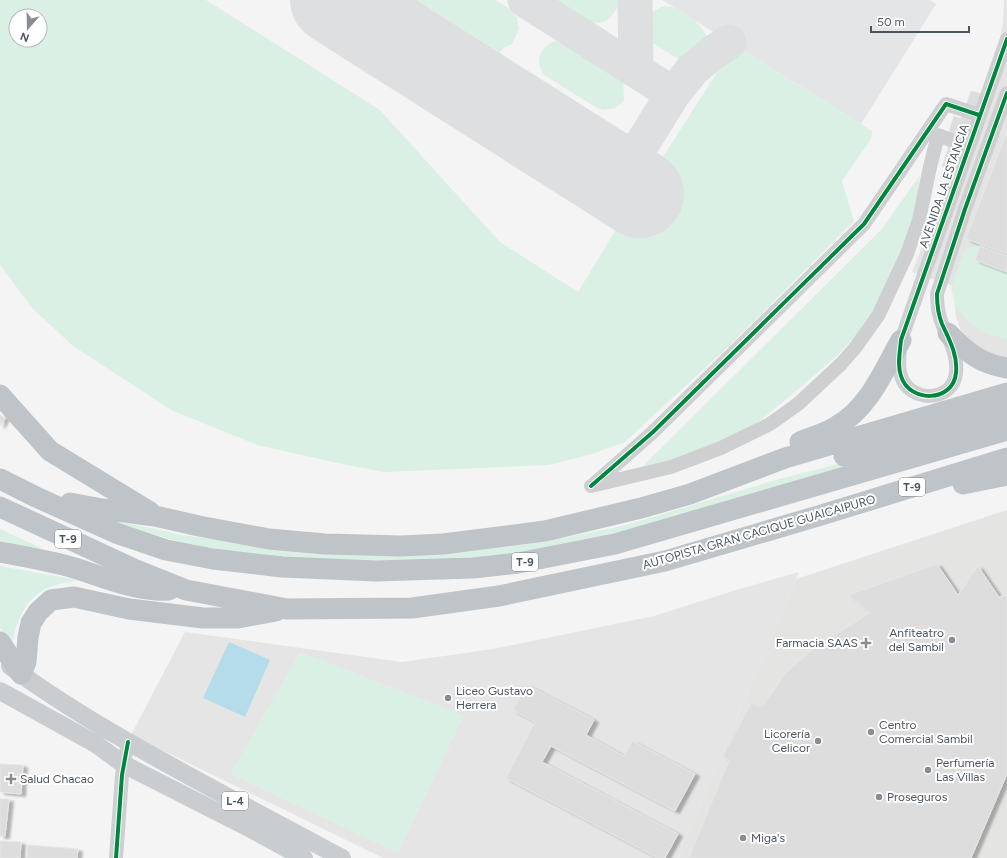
<svg xmlns="http://www.w3.org/2000/svg" width="1007" height="858" font-family="Figtree,sans-serif">
<style>
.commercial{fill:#e4e5e2}
.education{fill:#e6e5e5}
.airport{fill:#e4e5e7}
.green{fill:#dbf0e5;fill-rule:evenodd}
.water{fill:#b4dcea}
.lines{fill:none;stroke-linecap:round;stroke-linejoin:round}
.taxiway{stroke:#dedfe0;stroke-width:35}
.runway{stroke:#dedfe0;stroke-width:88}
.building{fill:#ddddde;stroke:#e6e6e6;filter:url(#shadow)}
.minor{stroke:#cecfd1;stroke-width:14}
.major{stroke:#cacdd0;stroke-width:18}
.highway{stroke:#bfc4c8;stroke-width:21}
.cycleway-casing{stroke:#fff;stroke-width:6}
.cycleway{stroke:#00873e;stroke-width:4}
.poi-dot{fill:#878d93;stroke:#fff;stroke-width:1.5}
.labels{text-anchor:middle;stroke-width:4;stroke-linejoin:round;paint-order:stroke}
.shield{fill:#fff;stroke:#82888f;stroke-width:1}
.shield-label{font-size:11px;font-weight:bold;fill:#4c555f}
.street-label{font-size:12px;fill:#4c555f;stroke:#fff}
.poi-label{font-size:12px;fill:#4c555f;stroke:#fff;text-anchor:start}
</style>
<defs>
<filter id="shadow"><feDropShadow dx="4.5" dy="2.5" stdDeviation="1" flood-color="#0004"/></filter>
</defs>
<rect width="100%" height="100%" fill="#f4f4f4"/>
<path class="commercial" d="M1004,0H1007V366L976,349L961,331L956,317L953,286L912,272L962,145L999,44L1003,24Z
M1007,510V858H678L796,579Z"/>
<path class="education" d="M799,572L678,858H383L131,735L185,632L402,662L493,649L654,616L736,590Z"/>
<path class="airport" d="M662,0H930L936,4L861,124Z"/>
<path class="green" d="M0,0H206L380,110L500,242L578,292L612,236L727,57C731,52 734,49 741,49L872,131L871,139L842,181L854,221L732,343L625,442L592,454L549,465L384,472L347,465L257,445L171,410L73,346L33,309L0,265ZM16,16H40V40H16Z
M416,0H495L510,9L517,18L519,29L512,44L503,48L500,53Z
M557,0H621C611,25 595,30 573,15C567,11 561,7 557,0Z
M667,6C684,8 726,39 698,54C692,57 687,60 680,60L653,43L648,35L649,17L652,12L661,7Z
M555,41L563,42L623,79L624,99L623,102L615,108L603,110L597,108L544,75C534,62 540,46 555,41Z
M920,175L915,223L887,293L857,334L837,356L789,397L751,428L724,444L632,477L881,230Z
M981,245L1007,254V339L986,334L963,316L955,304L951,288L963,254L967,248Z
M1007,420L602,539L496,556L417,562L264,557L183,543L99,517L182,535L281,548L461,552L542,542L623,526L772,481Z
M0,529L52,553L0,542Z
M0,566L78,580C70,582 61,583 53,586C25,595 18,620 11,645L0,628Z
M300,652L464,715L398,853L230,774Z"/>
<path class="water" d="M229,642L270,660L245,717L203,698Z"/>
<g class="lines">
<path class="taxiway" d="M525,0L673,94L619,181
M635,0L636,70
M673,94L693,69L714,52L729,42"/>
<path class="runway" d="M334,0L640,194"/>
</g>
<path class="building" d="M971,91L982,94L953,170L942,167L952,135L948,134L954,116L961,119Z
M1007,132V254L966,239Z
M980,246L1007,256V272L975,260Z
M0,415L5,418L0,426Z
M937,564L958,595L978,566L999,597L1007,595V774L971,858H689L729,760L723,756L751,703L762,707L786,673L811,651L869,613L849,595Z
M527,685L594,720L586,735L624,756L632,741L695,774L675,811L551,746L542,762L678,834L665,858H658L506,778L535,722L513,710Z
M0,764L23,765L21,794L0,792Z
M0,799H9L5,836H0Z
M0,841L21,842L20,858H0Z
M28,845L78,849L77,858H27Z"/>
<g class="lines">
<path class="minor" d="M1007,39L901,340C900,352 897,365 901,376C909,403 953,403 956,373C958,355 949,339 942,324C938,314 937,304 937,294L965,209L1007,93
M594,484L653,432L864,224L946,104L979,115
M591,486L671,467L721,448L770,424L798,404L841,364L855,348L878,316L907,254L919,220L930,167L938,135L968,147
M116,858L122,775L128,742"/>
<path class="major" d="M10,666C58,702 111,733 164,762C223,795 283,826 342,858
M0,691L96,744L123,764L251,829L304,858"/>
<path class="highway" d="M948,333C966,352 981,364 1007,368
M0,395L50,451L150,512
M800,442C812,437 826,433 837,426C869,408 884,370 901,340
M844,456L1007,411
M0,479L36,497L116,533L166,550L213,559L282,567L376,571L473,568L518,563L615,544L1007,430
M963,484L1007,475
M70,503L102,509L155,516L199,526L269,539L325,544L401,546L443,544L545,531L641,508L690,494L785,458L1007,393
M0,507L136,570L186,590L287,609L412,608L499,596L665,561L818,516L1007,458
M0,552C21,556 43,560 64,565C98,574 133,592 169,590
M0,642L21,674
M21,674L26,662L28,637L31,623L38,612L51,600L74,597L129,609L203,618H238L276,611"/>
<g class="cycleway-casing">
<path id="cycleway" d="M1007,39L901,340C900,352 897,365 901,376C909,403 953,403 956,373C958,355 949,339 942,324C938,314 937,304 937,294L965,209L1007,93
M591,486L653,432L864,224L946,104L979,115
M116,858L122,775L128,742"/>
</g>
<use href="#cycleway" class="cycleway"/>
</g>
<g class="poi-dot">
<circle cx="952" cy="640" r="4"/>
<path d="M864 637h4v4h4v4h-4v4h-4v-4h-4v-4h4z"/>
<circle cx="448" cy="698" r="4"/>
<circle cx="871" cy="732" r="4"/>
<circle cx="818" cy="741" r="4"/>
<circle cx="928" cy="770" r="4"/>
<path d="M9 773h4v4h4v4h-4v4h-4v-4h-4v-4h4z"/>
<circle cx="879" cy="797" r="4"/>
<circle cx="743" cy="838" r="4"/>
</g>
<g class="labels">
<g class="shield">
<rect x="899" y="478" width="26" height="18" rx="3"/>
<rect x="55" y="530" width="26" height="18" rx="3"/>
<rect x="512" y="553" width="26" height="18" rx="3"/>
<rect x="222" y="792" width="26" height="18" rx="3"/>
</g>
<g class="shield-label">
<text x="912" y="491">T-9</text>
<text x="68" y="543">T-9</text>
<text x="525" y="566">T-9</text>
<text x="235" y="805">L-4</text>
</g>
<g class="street-label">
<text transform="translate(944 186) rotate(-71)" y="4">AVENIDA LA ESTANCIA</text>
<text transform="translate(759 532) rotate(-16)" y="4">AUTOPISTA GRAN CACIQUE GUAICAIPURO</text>
</g>
<g class="poi-label">
<text x="944" y="637" text-anchor="end">Anfiteatro<tspan x="944" dy="14">del Sambil</tspan></text>
<text x="858" y="647" text-anchor="end">Farmacia SAAS</text>
<text x="456" y="695">Liceo Gustavo<tspan x="456" dy="14">Herrera</tspan></text>
<text x="879" y="729">Centro<tspan x="879" dy="14">Comercial Sambil</tspan></text>
<text x="810" y="738" text-anchor="end">Licorería<tspan x="810" dy="14">Celicor</tspan></text>
<text x="936" y="767">Perfumería<tspan x="936" dy="14">Las Villas</tspan></text>
<text x="20" y="783">Salud Chacao</text>
<text x="887" y="801">Proseguros</text>
<text x="751" y="842">Miga's</text>
</g>
</g>
<g transform="translate(28 28) rotate(200)"><circle r="19" fill="#ffffff" stroke="#b7bbbf"/>
<path d="M0-3L7 15L0 10L-7 15Z" fill="#878d93"/>
<text y="-6" font-size="11" font-weight="bold" text-anchor="middle" fill="#4c555f">N</text>
</g>
<path d="M871 26v6h98v-6" fill="none" stroke="#4c555f" stroke-width="2"/>
<text x="877" y="26" font-size="12" fill="#4c555f" stroke="#ffffff" stroke-width="3" paint-order="stroke">50 m</text>
</svg>
